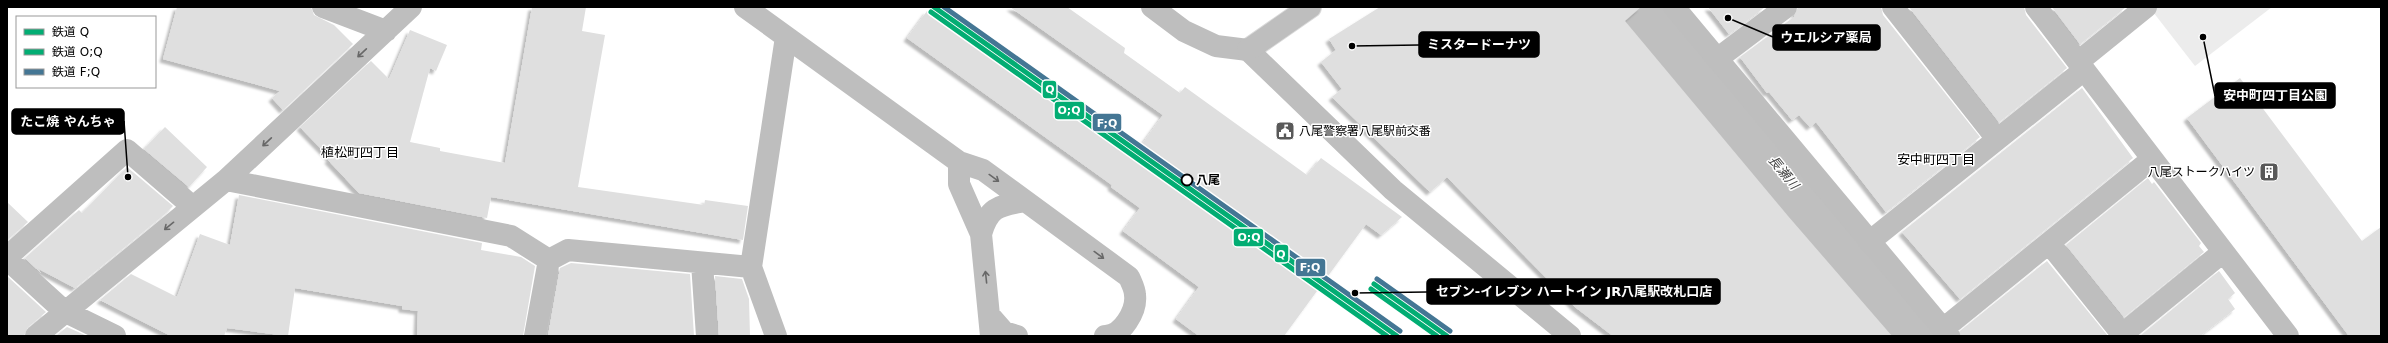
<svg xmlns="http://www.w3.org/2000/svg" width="2388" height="343" font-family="'DejaVu Sans','Noto Sans JP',sans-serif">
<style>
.green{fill:#ececec}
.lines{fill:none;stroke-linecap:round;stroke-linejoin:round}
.river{stroke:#bfbfbf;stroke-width:59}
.building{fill:#dfdfdf;filter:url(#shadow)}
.major-casing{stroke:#dbdbdb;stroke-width:24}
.minor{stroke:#bebebe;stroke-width:22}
.major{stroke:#bebebe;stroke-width:22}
.rail-1-casing{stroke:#fff;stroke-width:8}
.rail-2-casing{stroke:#fff;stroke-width:8}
.rail-3-casing{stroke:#fff;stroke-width:8}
.rail-1{stroke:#02ad73;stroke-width:5}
.rail-2{stroke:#02ad73;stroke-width:5}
.rail-3{stroke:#447694;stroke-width:5}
.oneway{stroke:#686868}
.stop-dot{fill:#fff;stroke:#000;stroke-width:2}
.labels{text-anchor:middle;stroke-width:3;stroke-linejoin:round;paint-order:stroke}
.poi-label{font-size:12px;fill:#000;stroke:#fff;text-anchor:start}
.stop-label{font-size:12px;font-weight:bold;fill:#000;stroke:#fff;text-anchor:start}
.neighbourhood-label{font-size:13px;fill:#000;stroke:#fff}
.water-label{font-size:13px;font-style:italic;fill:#444;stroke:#fff}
.leader{fill:none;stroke:#000;stroke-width:1.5}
.callout-dot{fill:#000;stroke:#fff;stroke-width:1.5}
.callout{fill:#000;stroke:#000;stroke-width:1.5}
.callout-label{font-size:13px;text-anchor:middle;font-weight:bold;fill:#fff}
.line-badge{stroke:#fff;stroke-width:1.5}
.badge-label{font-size:11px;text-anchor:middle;font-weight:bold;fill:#fff}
</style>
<defs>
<filter id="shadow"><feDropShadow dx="-3.5" dy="3.5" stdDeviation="1" flood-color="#0004"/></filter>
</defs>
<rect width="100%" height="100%" fill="#fff"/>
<path class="green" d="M2152,7H2272L2195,66L2150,8Z"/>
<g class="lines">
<path class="river" d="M1647,7L1921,336"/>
</g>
<path class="building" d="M177,7H311L314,15L334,25L353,44L283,110L272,98L280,91L163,59Z
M532,7H586L582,31L605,35L578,187L704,205L705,200L748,206L743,240L491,197L487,218L359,193L328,160L330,158L300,127L371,61L389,79L410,30L447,45L436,71L430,68L410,142L440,148V151L505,163Z
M1010,7H1067L1125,48L1124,53L1180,93L1185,87L1307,175L1321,158L1402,217L1381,235L1366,224L1284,336H1199L1176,319L1199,287L1123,231L1140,208L1111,187L1112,185L907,38L927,11L1132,158L1163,115Z
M1380,7H1641L1625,21L1788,216L1892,336H1613L1575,307L1447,177L1430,192L1332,97L1342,89L1321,62L1336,50L1329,39Z
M1708,7H1765L1729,34Z
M1798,7H1881L1883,15L1980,137L1886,212L1816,122L1810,127L1799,115L1792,120L1769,92L1767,93L1740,57L1794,17Z
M1909,7H2024L2026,15L2067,68L1999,122Z
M2052,7H2126L2080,44Z
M2240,78L2362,241L2381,227V336H2349L2187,118Z
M2082,88L2133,158L1960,299L1902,232Z
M165,127L207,167L189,187L144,149Z
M127,167L173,206L166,213L75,288L37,268L41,273L25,258L79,210L82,213Z
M2148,178L2152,184L2154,182L2201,243L2199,246L2204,252L2124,317L2066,245Z
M239,195L482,243L481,250L521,257L535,266L523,336H417L418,311L402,309V306L295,288L288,336L227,328L224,336H171L100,300L131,274L177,297L200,234L230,245Z
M7,202L28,222L7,240Z
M2047,261L2108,336H1961L1960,331Z
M571,263L690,274L694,336H548L560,268Z
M2219,271L2235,293L2228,299L2235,309L2200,336H2140Z
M7,276L46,312L28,327L24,336H7Z
M715,276L742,279L749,299L750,336H719Z
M67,327L87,336H56Z"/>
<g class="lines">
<g class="major-casing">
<path id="major" d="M1248,50L1310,7"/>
</g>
<path class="minor" d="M323,7L386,31
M745,7L959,162L983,170L1129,277C1131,282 1135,289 1135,295C1137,311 1122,336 1105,336
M1152,7L1184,31L1216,46L1248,50L1393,190L1570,336
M1674,7L1949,336
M1893,7L1997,139
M2036,7L2288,336
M1717,59L1786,7
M2078,62L2146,7
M959,162V184L981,234L991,336
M226,180L511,236L549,260L568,250L751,267
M981,234C989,206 999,206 1025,201
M1869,242L2084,70
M2049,243L2122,334
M7,257L127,150L193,207
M7,259L64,311L115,336
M702,263L707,336
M990,316L1004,332L1017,336
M1943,329L2152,159
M36,336L226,180L411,7
M535,336L549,260
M776,336L751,267L786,37
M2120,336L2223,252"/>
<use href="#major" class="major"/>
<g class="rail-1-casing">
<path id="rail-1" d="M934,7L1397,336
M1374,284L1447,336"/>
</g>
<g class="rail-2-casing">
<path id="rail-2" d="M931,12L1387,336
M1371,289L1437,336"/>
</g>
<g class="rail-3-casing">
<path id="rail-3" d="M944,7L1400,331
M1377,279L1450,331"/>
</g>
<use href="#rail-1" class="rail-1"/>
<use href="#rail-2" class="rail-2"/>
<use href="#rail-3" class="rail-3"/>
</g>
<defs><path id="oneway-shaft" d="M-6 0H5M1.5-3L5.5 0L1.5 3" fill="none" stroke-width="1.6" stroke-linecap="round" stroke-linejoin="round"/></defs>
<g class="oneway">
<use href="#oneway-shaft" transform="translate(362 53) rotate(137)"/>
<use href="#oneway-shaft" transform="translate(267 142) rotate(137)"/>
<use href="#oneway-shaft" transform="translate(994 178) rotate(36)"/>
<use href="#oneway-shaft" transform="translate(169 226) rotate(141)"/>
<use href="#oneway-shaft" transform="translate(1099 255) rotate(36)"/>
<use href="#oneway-shaft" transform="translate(986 277) rotate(-96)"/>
</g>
<defs>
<g id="civic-square" transform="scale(1)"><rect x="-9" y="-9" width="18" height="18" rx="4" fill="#595959" stroke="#fff"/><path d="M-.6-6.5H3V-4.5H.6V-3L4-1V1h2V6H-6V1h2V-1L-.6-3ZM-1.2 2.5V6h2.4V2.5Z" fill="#fff"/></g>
<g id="building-square" transform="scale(1)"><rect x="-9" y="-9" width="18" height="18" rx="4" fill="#595959" stroke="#fff"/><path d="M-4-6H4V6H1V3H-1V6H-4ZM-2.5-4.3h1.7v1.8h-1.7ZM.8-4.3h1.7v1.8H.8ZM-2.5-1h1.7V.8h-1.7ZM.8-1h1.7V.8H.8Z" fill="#fff"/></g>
</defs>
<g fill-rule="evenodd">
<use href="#civic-square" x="1285" y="131"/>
<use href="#building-square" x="2269" y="172"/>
</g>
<circle class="stop-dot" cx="1187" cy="180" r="5.5"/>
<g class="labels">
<g class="poi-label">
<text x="1299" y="135">八尾警察署八尾駅前交番</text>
<text x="2255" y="176" text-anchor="end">八尾ストークハイツ</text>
</g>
<g class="stop-label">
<text x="1196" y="184">八尾</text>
</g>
<g class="neighbourhood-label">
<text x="360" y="157">植松町四丁目</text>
<text x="1936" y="164">安中町四丁目</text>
</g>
<g class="water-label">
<text transform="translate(1784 172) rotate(50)" y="5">長瀬川</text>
</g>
</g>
<path class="leader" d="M1728 18L1773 37M1352 46L1419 45M2203 37L2215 96M128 177L124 121M1355 293L1427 292"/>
<g class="callout-dot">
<circle cx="1728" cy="18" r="4"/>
<circle cx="1352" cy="46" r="4"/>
<circle cx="2203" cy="37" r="4"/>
<circle cx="128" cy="177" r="4"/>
<circle cx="1355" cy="293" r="4"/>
</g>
<g class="callout">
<rect x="1773" y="25" width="107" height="25" rx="4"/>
<rect x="1419" y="32" width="120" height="25" rx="4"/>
<rect x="2215" y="83" width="120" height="25" rx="4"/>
<rect x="12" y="109" width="112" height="25" rx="4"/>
<rect x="1427" y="279" width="293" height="25" rx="4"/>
</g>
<g class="callout-label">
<text x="1826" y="42">ウエルシア薬局</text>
<text x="1479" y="49">ミスタードーナツ</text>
<text x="2275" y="100">安中町四丁目公園</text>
<text x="68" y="126">たこ焼 やんちゃ</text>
<text x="1574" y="296">セブン-イレブン ハートイン JR八尾駅改札口店</text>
</g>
<g class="line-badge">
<rect x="1042" y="80" width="15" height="19" rx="4" fill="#02ad73"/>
<rect x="1054" y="101" width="31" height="19" rx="4" fill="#02ad73"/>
<rect x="1092" y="113" width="30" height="19" rx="4" fill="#447694"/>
<rect x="1233" y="228" width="31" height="19" rx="4" fill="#02ad73"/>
<rect x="1274" y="244" width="15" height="19" rx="4" fill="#02ad73"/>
<rect x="1295" y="258" width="31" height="19" rx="4" fill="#447694"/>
</g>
<g class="badge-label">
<text x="1050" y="93">Q</text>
<text x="1069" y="114">O;Q</text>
<text x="1107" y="127">F;Q</text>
<text x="1249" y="241">O;Q</text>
<text x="1281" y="258">Q</text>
<text x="1310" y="271">F;Q</text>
</g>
<rect width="2388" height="343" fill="none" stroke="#000000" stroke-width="16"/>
<rect x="16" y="16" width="140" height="72" fill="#ffffff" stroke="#999999"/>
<rect x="24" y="29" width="20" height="6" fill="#02ad73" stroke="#999999"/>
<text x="52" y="36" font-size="12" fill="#000000">鉄道 Q</text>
<rect x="24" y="49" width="20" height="6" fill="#02ad73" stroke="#999999"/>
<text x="52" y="56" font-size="12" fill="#000000">鉄道 O;Q</text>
<rect x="24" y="69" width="20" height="6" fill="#447694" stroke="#999999"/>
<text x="52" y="76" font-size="12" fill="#000000">鉄道 F;Q</text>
</svg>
